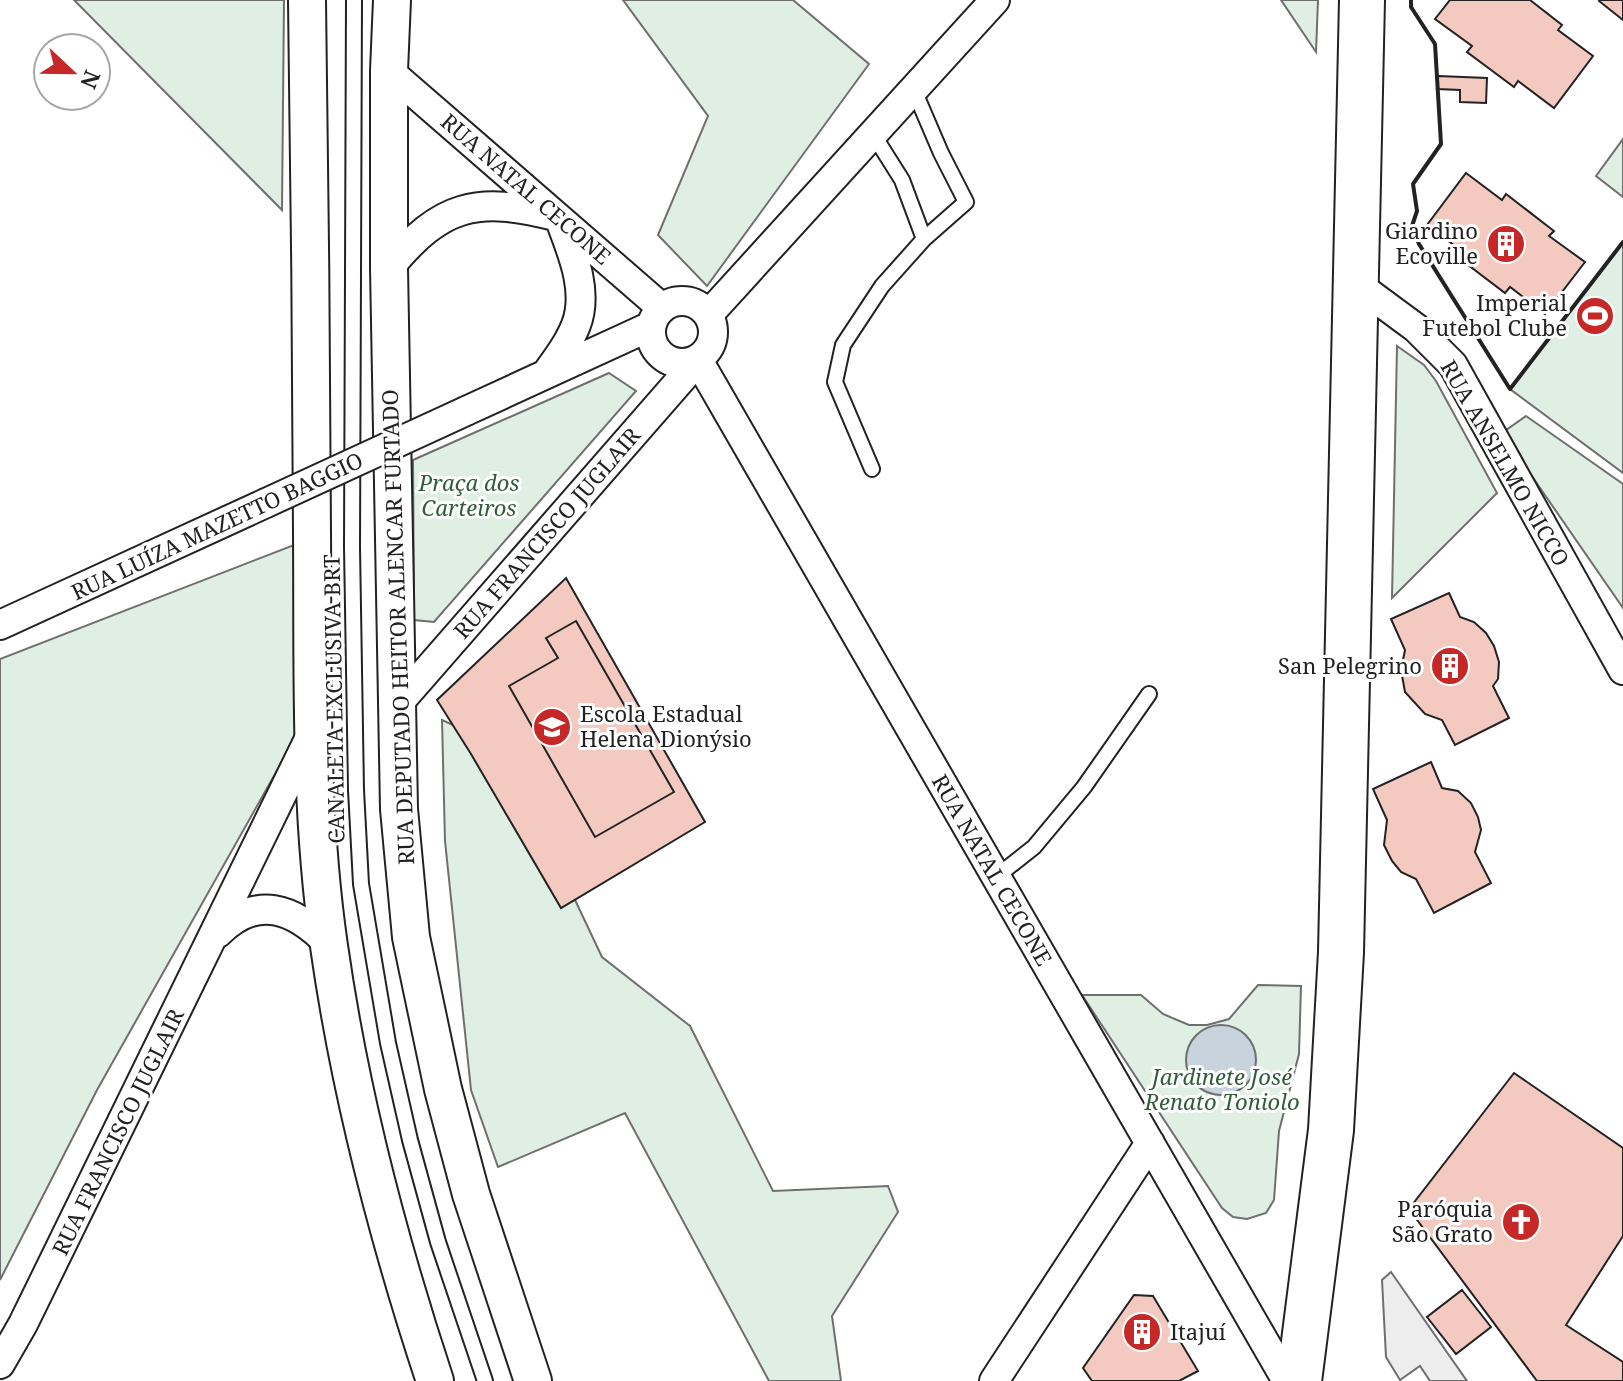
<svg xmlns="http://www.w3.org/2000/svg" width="1623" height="1381" font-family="'Noto Serif',serif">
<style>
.green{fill:#e0efe3;stroke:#6f6f6f;stroke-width:2}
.parking{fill:#ededed;stroke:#6f6f6f;stroke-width:2}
.water{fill:#c7d3dd;stroke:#6f6f6f;stroke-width:2}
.building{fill:#f3c9c0;stroke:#222;stroke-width:2}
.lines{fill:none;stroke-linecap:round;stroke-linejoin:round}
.service-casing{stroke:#222;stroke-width:18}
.minor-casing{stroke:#222;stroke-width:32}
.tertiary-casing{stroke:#222;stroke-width:40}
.primary-casing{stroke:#222;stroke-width:48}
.service{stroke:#fff;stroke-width:14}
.minor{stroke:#fff;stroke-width:28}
.tertiary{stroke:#fff;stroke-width:36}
.primary{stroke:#fff;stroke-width:44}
.minor-bridge-casing{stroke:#222;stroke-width:32;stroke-linecap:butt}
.minor-bridge{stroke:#fff;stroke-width:28}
.wall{stroke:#222;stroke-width:4}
.labels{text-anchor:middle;stroke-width:6;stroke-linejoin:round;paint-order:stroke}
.street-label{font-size:22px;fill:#222;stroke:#fff}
.poi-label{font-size:22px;fill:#222;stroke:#fff;text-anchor:end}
.park-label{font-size:22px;font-style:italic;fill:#2f5e38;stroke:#fff}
</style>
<rect width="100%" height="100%" fill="#fff"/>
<path class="green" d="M74,0H284L282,210Z
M623,0H793L869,64L707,286L658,235L708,116Z
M1281,0H1318L1316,52Z
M1623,139V197L1596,176Z
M1623,242V473L1510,389Z
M1397,346L1424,365L1436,381L1497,493L1392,598Z
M609,373L636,391L434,622L414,620L413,460Z
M1526,416L1623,484V608L1502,433Z
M307,540L297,735L97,1090L0,1280V659Z
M442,720L486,740L576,902L602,957L690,1026L773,1191L888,1186L898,1212L832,1316L841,1381H769L625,1113L498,1167L471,1090L445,841Z
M1258,985L1301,986L1299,1054L1279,1131L1274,1200L1266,1213L1247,1219L1233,1217L1222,1208L1082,995H1141L1163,1014L1189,1025H1207L1229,1019Z"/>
<path class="parking" d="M1391,1272L1467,1381H1430L1420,1366L1400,1380L1386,1357L1382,1280Z"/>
<path class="water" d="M1186 1060a35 35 0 1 1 70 0a35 35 0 1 1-70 0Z"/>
<path class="building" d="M1450,0H1530L1562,25L1558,30L1593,56L1554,108L1518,81L1514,87L1467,52L1472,46L1435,19Z
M1600,0H1623V20L1599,1Z
M1438,76L1487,78L1486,103L1460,102V90L1437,89Z
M1466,173L1502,200L1506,194L1554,231L1549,236L1585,262L1545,314L1510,287L1505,293L1459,258L1463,252L1427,225Z
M566,578L705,822L561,908L471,754L437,700Z
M1449,593L1460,617L1474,622L1486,633L1494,646L1499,662L1498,679L1493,686L1509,718L1455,745L1442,720L1425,714L1405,692L1401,670L1405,650L1391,619Z
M576,621L674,792L595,837L509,686L558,658L546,638Z
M1431,762L1442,788L1458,791L1471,803L1478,817L1481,830L1475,852L1491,883L1434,913L1416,879L1401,872L1392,861L1384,845L1387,820L1373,789Z
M1514,1073L1623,1148V1236L1566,1325L1623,1362V1381H1537L1409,1209Z
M1462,1290L1491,1327L1456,1354L1427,1317Z
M1134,1295L1153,1296L1198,1371L1179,1381H1092L1083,1368Z"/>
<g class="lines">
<g class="service-casing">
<path id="service" d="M354,0L352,547L356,790L361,884L388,1043L410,1140L438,1242L485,1381
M873,134L902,180L924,239
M872,469L835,382L843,345L882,286L924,239L966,202L941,153L914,90
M996,877L1034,847L1084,787L1149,694"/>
</g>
<g class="minor-casing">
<path id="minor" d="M389,71L662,308
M389,268C441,204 477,196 555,216
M1355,283L1416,328L1453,365L1623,670
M651 332a31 31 0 1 1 62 0a31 31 0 1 1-62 0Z
M709,314L995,0
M546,374C557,359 569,343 576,325C589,291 572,252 560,220
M466,411L651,326
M0,625L266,503
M396,706L698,360L1287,1381
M218,933C257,894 294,908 329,944
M0,1364L23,1324L313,731
M994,1381L1150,1143"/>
</g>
<g class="tertiary-casing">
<path id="tertiary" d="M307,0C310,178 311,355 312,533C313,670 309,809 329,946C350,1094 388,1239 435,1381
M392,0L389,71V268L399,809L411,937L443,1089L471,1194L533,1381"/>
</g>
<g class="primary-casing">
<path id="primary" d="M1299,1381L1331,1130L1341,952L1362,0"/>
</g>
<use href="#service" class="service"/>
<use href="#minor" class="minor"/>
<use href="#tertiary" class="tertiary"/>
<use href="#primary" class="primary"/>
<g class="minor-bridge-casing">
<path id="minor-bridge" d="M266,503L466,411"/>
</g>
<use href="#minor-bridge" class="minor-bridge"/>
<path class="wall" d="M1411,0V7L1435,44L1441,144L1413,184L1417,211L1412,226L1419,244L1510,389L1623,242"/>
</g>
<defs>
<g id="building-disc" transform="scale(2)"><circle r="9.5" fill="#c62828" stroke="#fff"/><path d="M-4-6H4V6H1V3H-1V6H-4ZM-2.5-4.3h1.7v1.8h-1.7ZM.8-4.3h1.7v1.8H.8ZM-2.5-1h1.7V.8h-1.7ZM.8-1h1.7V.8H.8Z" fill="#fff"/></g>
<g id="stadium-disc" transform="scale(2)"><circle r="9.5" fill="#c62828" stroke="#fff"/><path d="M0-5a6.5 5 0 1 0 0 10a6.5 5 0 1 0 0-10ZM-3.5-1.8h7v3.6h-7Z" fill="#fff"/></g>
<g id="school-disc" transform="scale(2)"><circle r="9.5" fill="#c62828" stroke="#fff"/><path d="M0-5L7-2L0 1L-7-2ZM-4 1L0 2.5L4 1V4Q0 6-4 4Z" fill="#fff"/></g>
<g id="church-disc" transform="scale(2)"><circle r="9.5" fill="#c62828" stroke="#fff"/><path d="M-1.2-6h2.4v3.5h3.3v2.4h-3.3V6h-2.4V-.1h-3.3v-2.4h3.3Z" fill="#fff"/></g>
</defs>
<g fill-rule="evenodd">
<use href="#building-disc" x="1506" y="244"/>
<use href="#stadium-disc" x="1595" y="316"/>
<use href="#building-disc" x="1450" y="666"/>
<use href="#school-disc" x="552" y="727"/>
<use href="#church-disc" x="1521" y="1222"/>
<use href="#building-disc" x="1142" y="1332"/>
</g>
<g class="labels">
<g class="street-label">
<text transform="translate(526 189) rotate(41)" y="8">RUA NATAL CECONE</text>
<text transform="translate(1505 463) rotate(60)" y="8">RUA ANSELMO NICCO</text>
<text transform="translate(217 526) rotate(-25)" y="8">RUA LUÍZA MAZETTO BAGGIO</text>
<text transform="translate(547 533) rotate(-49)" y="8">RUA FRANCISCO JUGLAIR</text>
<text transform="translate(398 627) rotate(-92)" y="8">RUA DEPUTADO HEITOR ALENCAR FURTADO</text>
<text transform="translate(334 699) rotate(-91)" y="8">CANALETA EXCLUSIVA BRT</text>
<text transform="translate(992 870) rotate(60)" y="8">RUA NATAL CECONE</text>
<text transform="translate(118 1132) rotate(-64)" y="8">RUA FRANCISCO JUGLAIR</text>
</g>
<g class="poi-label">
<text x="1478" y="239">Giardino<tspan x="1478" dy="25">Ecoville</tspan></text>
<text x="1567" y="311">Imperial<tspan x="1567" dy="25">Futebol Clube</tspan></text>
<text x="1422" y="674">San Pelegrino</text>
<text x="580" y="722" text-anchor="start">Escola Estadual<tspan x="580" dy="25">Helena Dionýsio</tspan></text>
<text x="1493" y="1217">Paróquia<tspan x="1493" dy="25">São Grato</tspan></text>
<text x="1170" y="1340" text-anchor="start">Itajuí</text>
</g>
<g class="park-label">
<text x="469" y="491">Praça dos<tspan x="469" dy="25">Carteiros</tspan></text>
<text x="1222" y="1085">Jardinete José<tspan x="1222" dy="25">Renato Toniolo</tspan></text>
</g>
</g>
<g transform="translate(72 72) rotate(112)"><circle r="38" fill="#ffffff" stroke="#a7a7a7" stroke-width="2"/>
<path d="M0-6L14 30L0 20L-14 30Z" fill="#c62828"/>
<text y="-12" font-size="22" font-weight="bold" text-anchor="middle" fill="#222222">N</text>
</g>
</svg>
